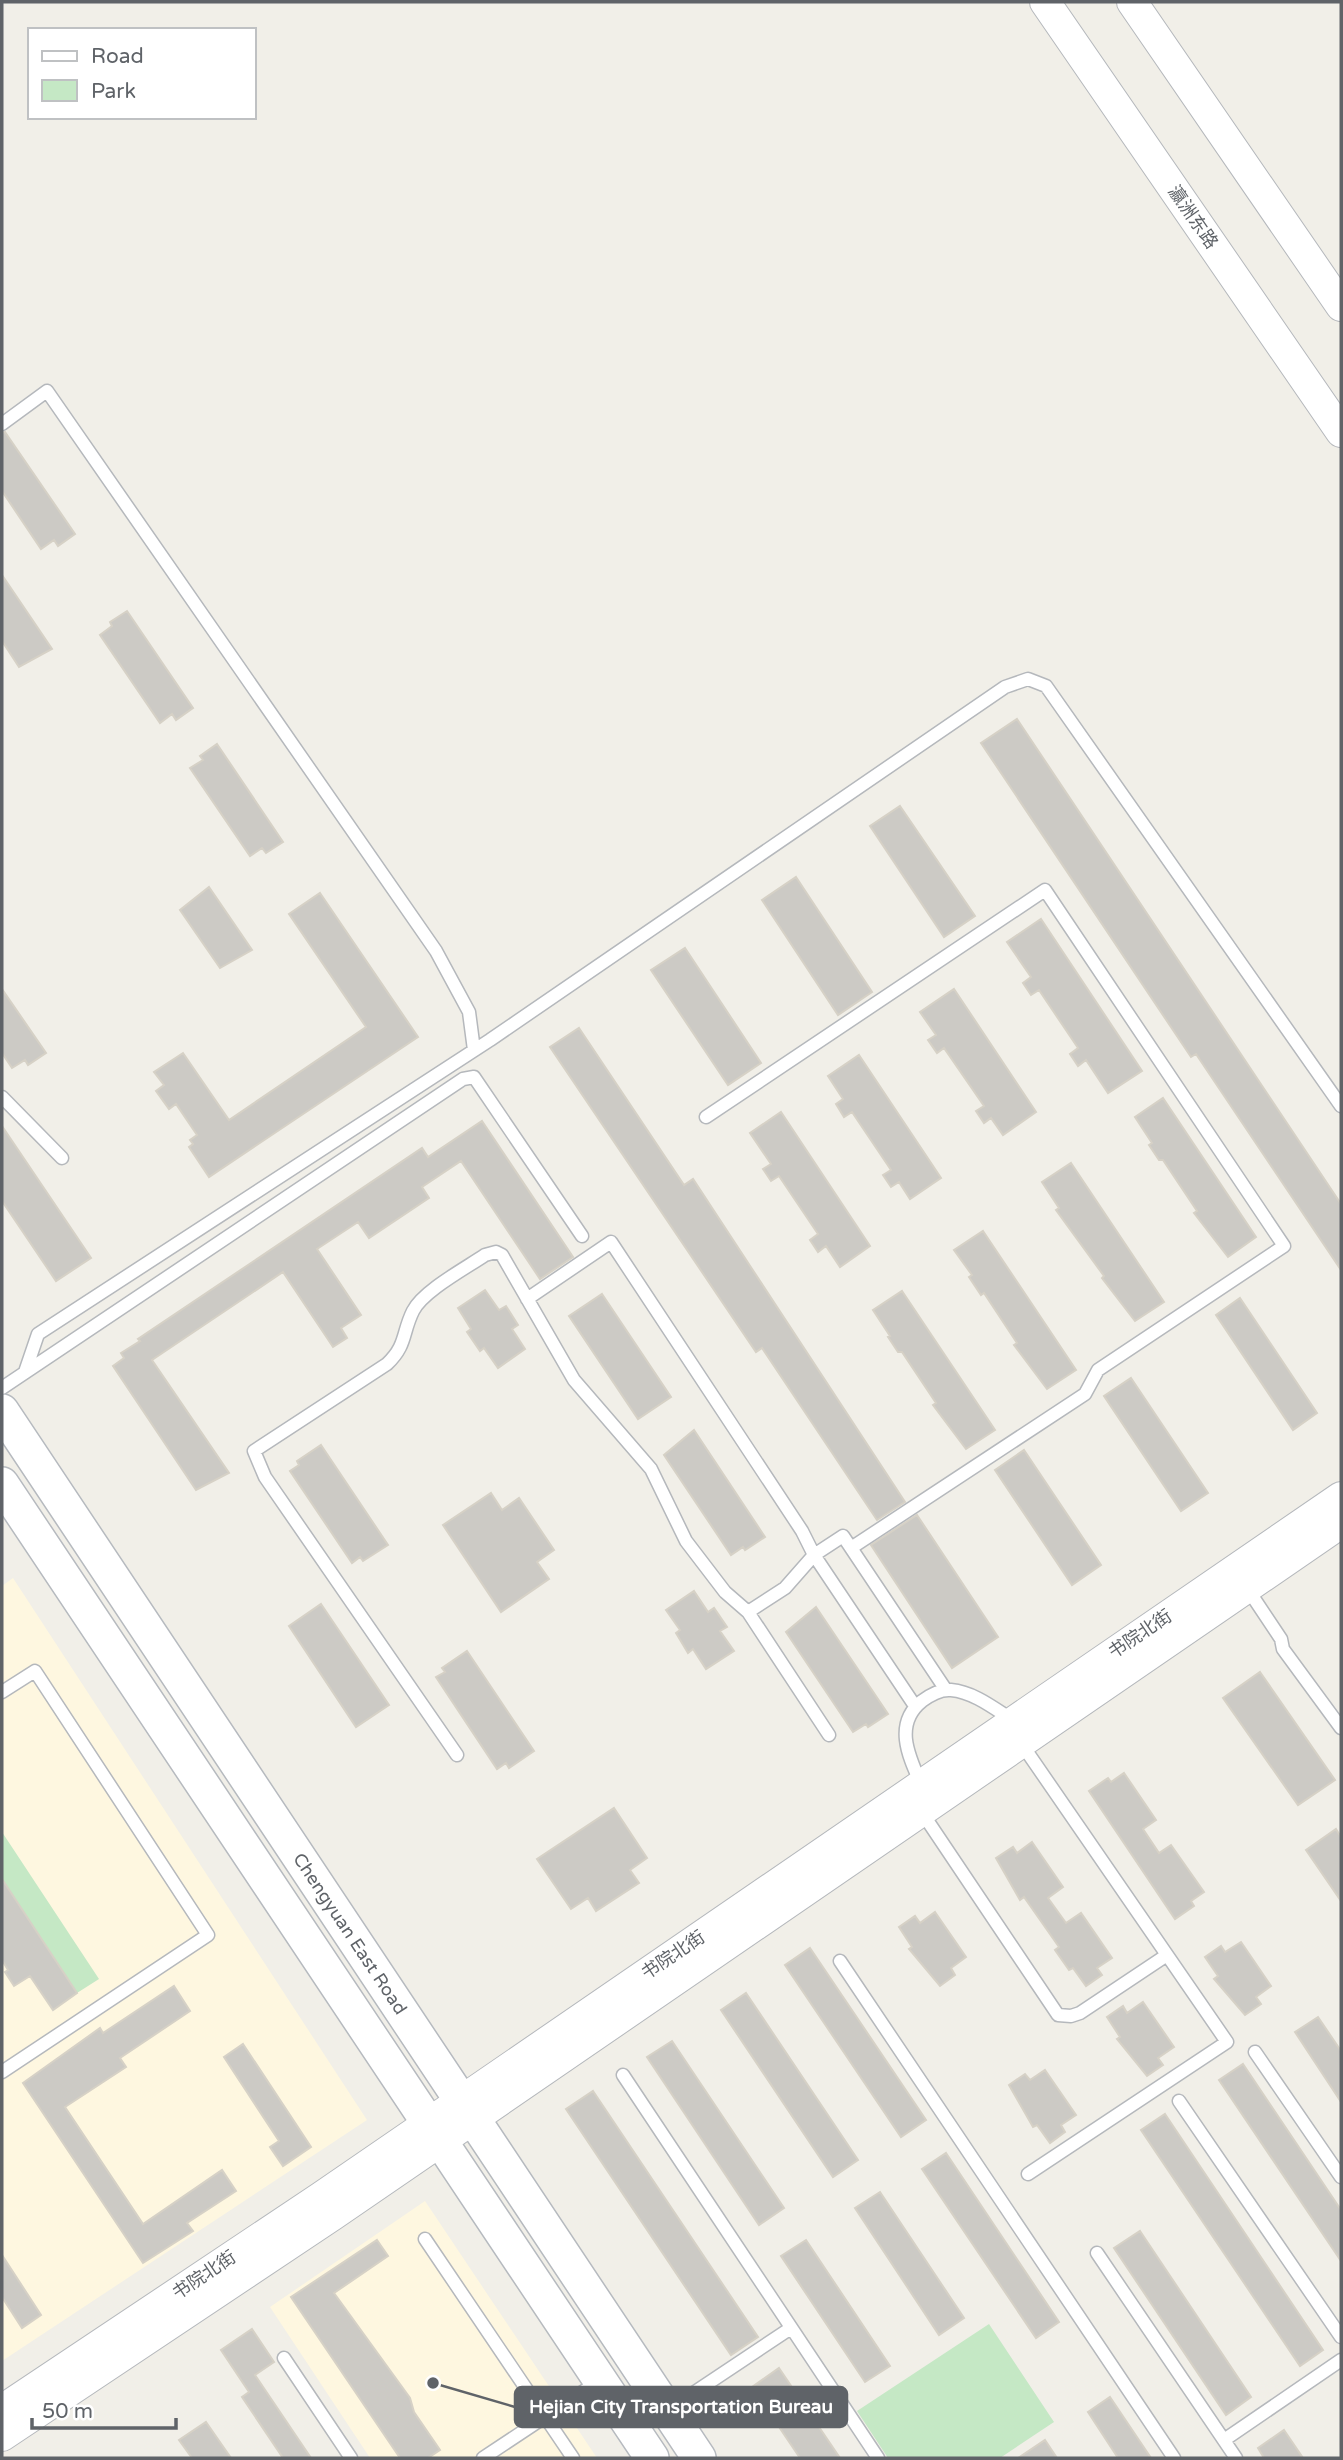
<svg xmlns="http://www.w3.org/2000/svg" width="1343" height="2460" font-family="'Varela Round','Noto Sans SC',sans-serif">
<style>
.commercial{fill:#fef7e0}
.green{fill:#c5e8c5}
.building{fill:#cccac5;stroke:#d6d1c6;stroke-width:2}
.lines{fill:none;stroke-linecap:round;stroke-linejoin:round}
.service-casing{stroke:#b5b8bc;stroke-width:15}
.tertiary-casing{stroke:#b5b8bc;stroke-width:32}
.secondary-casing{stroke:#b6babf;stroke-width:36}
.service{stroke:#fff;stroke-width:12}
.tertiary{stroke:#fff;stroke-width:30}
.secondary{stroke:#fff;stroke-width:33}
.labels{text-anchor:middle;stroke-width:5;stroke-linejoin:round;paint-order:stroke}
.street-label{font-size:18px;fill:#5f6368;stroke:#fff}
.leader{fill:none;stroke:#5f6368;stroke-width:2.5}
.callout-dot{fill:#5f6368;stroke:#fff;stroke-width:2.5}
.callout{fill:#5f6368;stroke:#5f6368;stroke-width:2.5}
.callout-label{font-size:19px;text-anchor:middle;font-weight:bold;fill:#fff}
</style>
<rect width="100%" height="100%" fill="#f1efe8"/>
<path class="commercial" d="M13,1578L367,2120L2,2361V1586Z
M425,2201L597,2458H370L270,2307Z"/>
<path class="green" d="M2,1832L99,1979L77,1993L2,1879Z
M989,2324L1054,2422L1000,2458H888L857,2411Z"/>
<path class="building" d="M5,432L75,534L58,546L54,540L41,549L2,491V433Z
M2,575L52,649L19,667L2,641Z
M127,611L193,708L176,720L172,714L160,723L100,635L112,626L110,622Z
M1017,719L1341,1204V1270L1196,1054L1191,1057L981,743Z
M217,744L283,842L266,853L262,848L250,856L190,768L203,760L200,756Z
M900,806L975,916L944,937L870,826Z
M796,877L872,992L838,1015L762,900Z
M209,887L252,950L220,968L180,910Z
M320,893L418,1037L209,1177L189,1147L193,1144L190,1140L197,1135L176,1104L169,1109L156,1091L164,1085L154,1072L183,1053L229,1120L366,1027L289,914Z
M1041,919L1142,1071L1108,1093L1086,1060L1078,1066L1070,1054L1078,1048L1039,990L1031,995L1023,983L1031,977L1007,942Z
M685,948L761,1063L728,1085L651,970Z
M2,989L46,1053L28,1065L25,1060L12,1068L2,1053Z
M954,989L1036,1112L1003,1135L991,1118L984,1123L976,1111L984,1106L944,1048L937,1053L928,1040L936,1035L920,1012Z
M579,1028L684,1185L693,1179L905,1502L877,1520L762,1348L756,1352L550,1047Z
M859,1055L941,1178L910,1199L899,1182L891,1187L883,1175L891,1170L852,1112L844,1117L836,1104L843,1099L828,1076Z
M1163,1098L1256,1237L1228,1257L1194,1213L1197,1211L1163,1160H1159L1149,1145L1152,1143L1135,1117Z
M781,1112L870,1246L840,1267L826,1246L818,1252L810,1240L818,1234L779,1176L771,1181L763,1169L771,1164L750,1133Z
M482,1121L573,1257L540,1279L461,1161L422,1187L429,1198L369,1238L358,1222L317,1249L361,1315L341,1328L347,1338L333,1347L283,1272L152,1360L229,1473L196,1490L113,1366L124,1358L121,1353L140,1341L138,1339L422,1148L428,1157Z
M2,1126L91,1258L56,1281L2,1201Z
M1071,1163L1164,1302L1135,1321L1102,1278L1104,1276L1056,1210L1059,1208L1042,1182Z
M983,1231L1076,1370L1047,1389L1014,1345L1017,1343L984,1293L981,1295L969,1277L972,1275L954,1250Z
M485,1290L499,1310L506,1306L518,1325L512,1329L525,1349L498,1368L484,1348L480,1351L467,1332L471,1329L458,1308Z
M902,1291L995,1430L966,1449L933,1405L936,1403L902,1352H898L888,1337L890,1336L873,1310Z
M602,1294L671,1397L638,1419L569,1316Z
M1240,1298L1317,1413L1293,1430L1216,1315Z
M1131,1378L1208,1493L1181,1511L1104,1396Z
M694,1430L765,1537L745,1550L743,1547L731,1555L664,1455Z
M321,1445L388,1545L363,1561L360,1557L352,1563L290,1471L299,1465L297,1461Z
M1024,1450L1101,1565L1072,1585L995,1470Z
M491,1493L502,1510L519,1498L554,1550L537,1562L549,1579L501,1612L443,1525Z
M917,1515L998,1637L952,1668L871,1545Z
M694,1591L708,1612L714,1608L727,1627L720,1631L734,1651L706,1669L693,1649L688,1653L676,1633L680,1630L666,1610Z
M321,1604L389,1705L356,1727L289,1626Z
M816,1607L888,1714L868,1727L866,1724L853,1732L786,1632Z
M467,1651L534,1751L509,1768L506,1763L497,1769L436,1677L445,1672L442,1668Z
M1260,1672L1335,1780L1298,1805L1223,1698Z
M1124,1773L1156,1820L1143,1829L1159,1853L1171,1845L1204,1892L1191,1901L1194,1906L1175,1919L1089,1791L1108,1778L1111,1782Z
M614,1808L647,1858L630,1870L639,1883L596,1911L588,1898L571,1909L537,1859Z
M1336,1829L1341,1837V1901L1306,1850Z
M1032,1842L1063,1887L1048,1898L1066,1923L1081,1913L1112,1958L1097,1968L1102,1975L1086,1986L1073,1968L1069,1970L1055,1950L1059,1947L1024,1897L1020,1900L996,1858L1013,1847L1017,1853Z
M2,1879L77,1993L53,2010L30,1976L14,1986L5,1972L8,1970L2,1960Z
M935,1912L966,1957L951,1968L955,1975L940,1986L909,1949L912,1947L899,1927L915,1916L920,1923Z
M1241,1942L1271,1986L1256,1997L1261,2004L1245,2015L1214,1979L1218,1976L1205,1957L1221,1946L1225,1952Z
M810,1948L926,2120L901,2137L785,1965Z
M174,1986L190,2011L120,2058L126,2067L65,2107L143,2224L222,2170L236,2191L187,2223L193,2231L143,2263L23,2083L100,2028L103,2033Z
M746,1993L858,2160L833,2177L721,2010Z
M1143,2002L1174,2047L1158,2058L1163,2065L1147,2076L1117,2039L1120,2037L1107,2017L1123,2006L1127,2013Z
M1318,2017L1341,2051V2102L1295,2032Z
M672,2041L784,2208L759,2225L647,2057Z
M243,2044L311,2147L283,2166L270,2147L279,2141L224,2057Z
M1243,2064L1341,2210V2261L1219,2080Z
M1045,2070L1076,2115L1061,2125L1065,2132L1050,2143L1037,2125L1033,2127L1009,2085L1025,2074L1030,2080Z
M593,2091L758,2337L731,2355L566,2109Z
M1165,2114L1323,2350L1300,2366L1141,2130Z
M946,2153L1059,2322L1036,2338L922,2169Z
M880,2192L964,2318L939,2335L855,2208Z
M1140,2231L1251,2397L1226,2415L1114,2248Z
M377,2240L388,2256L334,2293L410,2398L414,2412L440,2450L428,2458H400L291,2297Z
M806,2240L890,2366L865,2382L781,2256Z
M2,2255L41,2315L22,2328L2,2297Z
M252,2329L274,2362L255,2375L311,2458H283L242,2397L249,2392L221,2350Z
M779,2368L840,2458H800L752,2387Z
M1110,2397L1151,2458H1118L1088,2412Z
M206,2422L231,2458H192L179,2440Z
M1284,2430L1303,2458H1264L1258,2448Z
M1045,2440L1057,2458H1018Z"/>
<g class="lines">
<g class="service-casing">
<path id="service" d="M2,424L47,391L436,951L469,1012L474,1050
M2,1097L62,1158
M706,1117L1045,890L1284,1246L1098,1370L1085,1394L851,1548
M527,1299L611,1242L802,1531L814,1555L785,1588L748,1612
M25,1372L38,1334L490,1040L1005,687L1028,679L1046,686L1341,1106
M2,1388L463,1079L474,1077L582,1236
M1247,1588L1281,1639L1283,1649L1341,1728
M2,1692L35,1671L208,1935L2,2072
M915,1706L814,1555L843,1536L946,1690
M1021,1743L1227,2042L1028,2174
M457,1755L265,1477L254,1451L387,1364C407,1345 402,1333 413,1311C423,1291 466,1268 485,1255L496,1252L502,1255L574,1380L651,1469L686,1541L725,1592L748,1612L829,1735
M921,1784C909,1757 893,1724 922,1701C930,1695 940,1689 951,1690C974,1692 995,1709 1014,1721
M921,1811L1058,2015L1071,2016L1080,2013L1167,1955
M840,1961L1174,2458
M1255,2052L1341,2177
M623,2075L878,2458
M1179,2101L1341,2337
M425,2239L573,2458
M1097,2253L1236,2458
M284,2358L351,2458
M668,2410L791,2328
M1224,2440L1341,2360
M483,2458L599,2381"/>
</g>
<g class="tertiary-casing">
<path id="tertiary" d="M1045,2L1341,432
M1132,2L1341,306
M2,2410L321,2197L1341,1497
M2,2436L333,2215L1341,1523"/>
</g>
<g class="secondary-casing">
<g id="secondary">
<path id="s1" d="M2,1411L699,2458"/>
<path d="M2,1484L652,2458"/>
</g>
</g>
<use href="#service" class="service"/>
<use href="#tertiary" class="tertiary"/>
<use href="#secondary" class="secondary"/>
</g>
<g class="labels">
<g class="street-label">
<text transform="translate(1193 217) rotate(55)" y="6">瀛洲东路</text>
<text transform="translate(1140 1634) rotate(-34)" y="6">书院北街</text>
<text dy="6" stroke="none"><textPath href="#s1" startOffset="628">Chengyuan East Road</textPath></text>
<text transform="translate(673 1955) rotate(-34)" y="6">书院北街</text>
<text transform="translate(204 2275) rotate(-34)" y="6">书院北街</text>
</g>
</g>
<path class="leader" d="M433 2383L515 2407"/>
<circle class="callout-dot" cx="433" cy="2383" r="7"/>
<rect class="callout" x="515" y="2387" width="332" height="40" rx="7"/>
<g class="callout-label">
<text x="681" y="2413">Hejian City Transportation Bureau</text>
</g>
<rect width="1343" height="2460" fill="none" stroke="#5f6368" stroke-width="7"/>
<rect x="28" y="28" width="228" height="91" fill="#ffffff" stroke="#bfc1c3" stroke-width="2"/>
<rect x="42" y="51" width="35" height="10" fill="#ffffff" stroke="#bfc1c3" stroke-width="2"/>
<text x="91" y="63" font-size="21" fill="#5f6368">Road</text>
<rect x="42" y="80" width="35" height="21" fill="#c5e8c5" stroke="#bfc1c3" stroke-width="2"/>
<text x="91" y="98" font-size="21" fill="#5f6368">Park</text>
<path d="M32 2418v10h144v-10" fill="none" stroke="#5f6368" stroke-width="3.5"/>
<text x="42" y="2418" font-size="21" fill="#5f6368" stroke="#ffffff" stroke-width="5" paint-order="stroke">50 m</text>
</svg>
